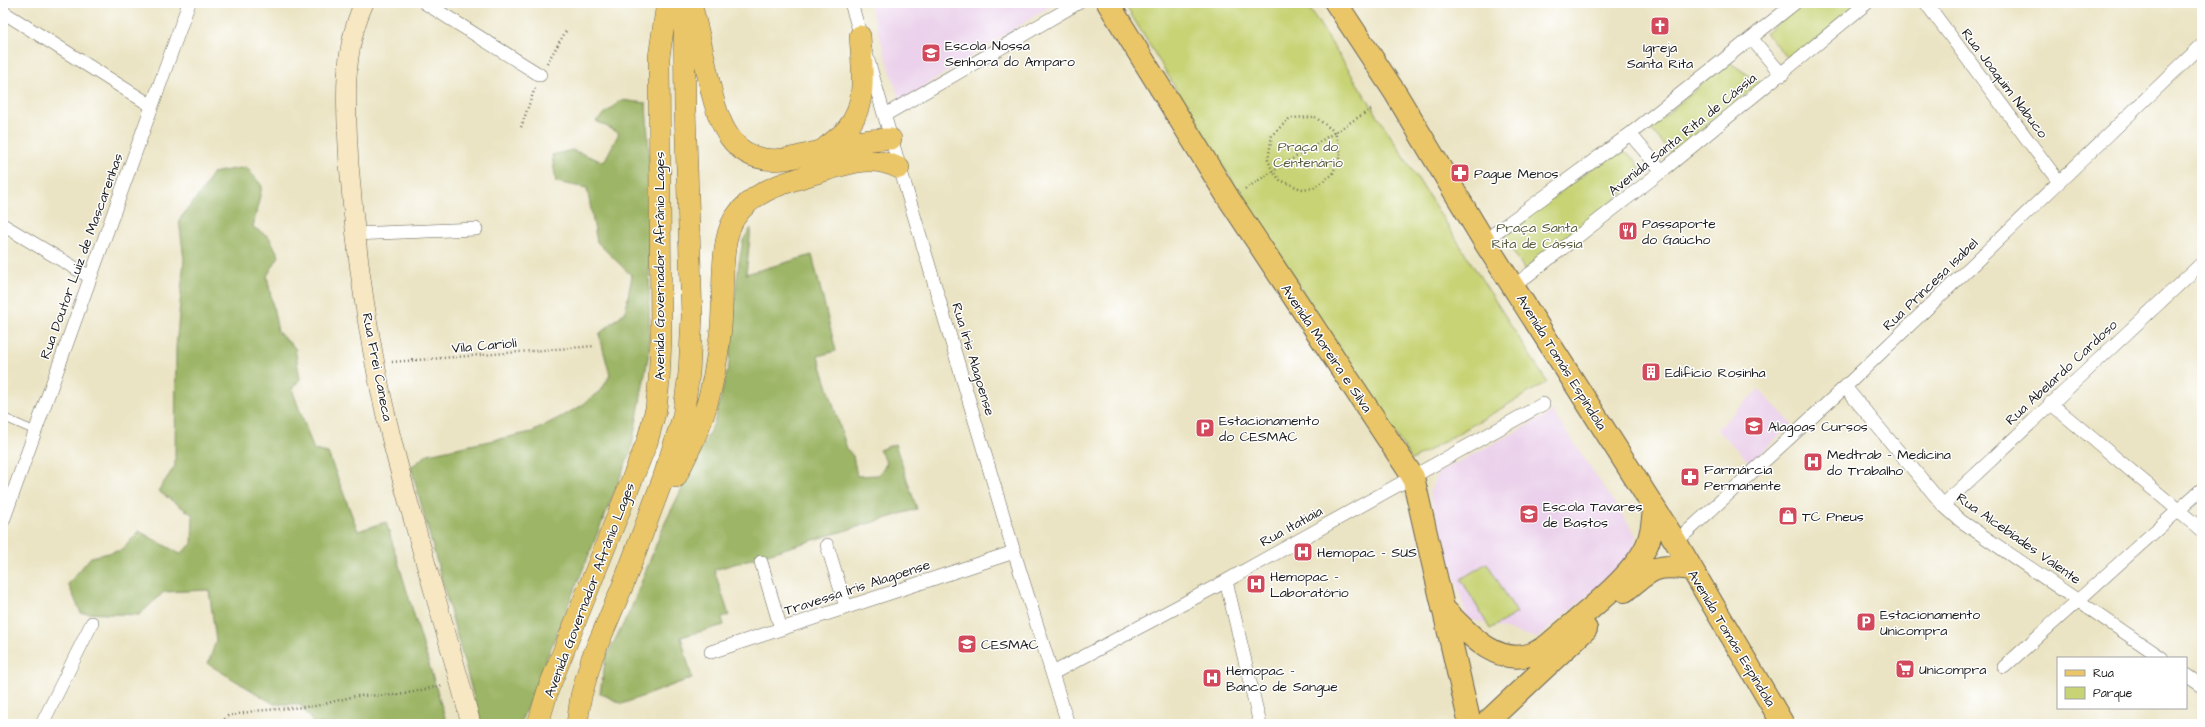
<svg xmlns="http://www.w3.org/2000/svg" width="2205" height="727" font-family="'Architects Daughter',sans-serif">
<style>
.built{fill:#ebd1eb}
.green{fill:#c7d374;stroke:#727848}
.forest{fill:#9db566;stroke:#5c6841}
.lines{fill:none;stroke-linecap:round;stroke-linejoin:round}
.lane-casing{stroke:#646257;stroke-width:8}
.street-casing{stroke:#646257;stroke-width:14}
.secondary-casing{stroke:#646257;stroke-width:20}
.primary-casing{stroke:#646257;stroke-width:22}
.highway-casing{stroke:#646257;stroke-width:24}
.path{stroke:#646257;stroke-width:2.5;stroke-dasharray:1 3;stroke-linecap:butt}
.lane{stroke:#fff;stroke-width:7}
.street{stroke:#fff;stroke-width:13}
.secondary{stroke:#f7e8c3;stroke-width:19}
.primary{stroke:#ebc669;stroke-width:21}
.highway{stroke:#ebc669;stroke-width:22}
.labels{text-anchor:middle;stroke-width:3;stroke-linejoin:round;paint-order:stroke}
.poi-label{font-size:14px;fill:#1c1c1c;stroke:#fff;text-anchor:start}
.street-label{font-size:14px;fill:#1c1c1c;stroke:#fff}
.park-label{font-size:14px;fill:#585c3b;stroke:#fff}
</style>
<rect width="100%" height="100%" fill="#fff"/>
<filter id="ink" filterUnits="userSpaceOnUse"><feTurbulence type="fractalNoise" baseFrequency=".025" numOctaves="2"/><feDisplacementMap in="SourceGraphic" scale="8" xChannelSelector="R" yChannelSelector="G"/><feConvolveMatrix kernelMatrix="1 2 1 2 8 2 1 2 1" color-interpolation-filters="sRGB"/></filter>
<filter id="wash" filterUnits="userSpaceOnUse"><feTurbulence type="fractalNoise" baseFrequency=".012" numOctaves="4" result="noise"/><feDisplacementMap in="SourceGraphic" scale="16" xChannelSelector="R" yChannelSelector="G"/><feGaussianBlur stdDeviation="0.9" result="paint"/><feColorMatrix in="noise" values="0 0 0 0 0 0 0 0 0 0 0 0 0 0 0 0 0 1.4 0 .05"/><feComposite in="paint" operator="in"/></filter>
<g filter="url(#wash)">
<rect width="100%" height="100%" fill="#ebe4c4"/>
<path class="built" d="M869,3H1055L900,102Z
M1759,389L1792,424L1750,463L1717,429Z
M1553,412L1636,535L1633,557L1537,638L1467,618L1429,492L1439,472Z"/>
<path class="green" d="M1124,3H1306L1547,382L1412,460L1242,197Z
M1802,3H1861L1790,61L1766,33Z
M1729,62L1760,83L1672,154L1650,128Z
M1615,151C1631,153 1636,158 1642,173L1636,183L1525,270L1503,235Z
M1487,563L1517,613L1490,629L1461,579Z"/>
<path class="forest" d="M621,100L646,103L650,170L649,352L631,451L520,724H481L411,467L428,454L532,432L581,406L602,389L610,375L599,334L625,312L632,276L597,242L587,188L556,182L552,155L572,150L604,162L619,133L596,121Z
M246,167L262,186L253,227L269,237L279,256L267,276L278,332L295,348L300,379L292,389L314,450L328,453L358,531L386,522L447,724H314L300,704H274L208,664L216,641L209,590L164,592L139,615L81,613L68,584L91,557L122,550L139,531L180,554L192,544L193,515L158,491L175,466L176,348L184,259L179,220L205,187L212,173Z
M751,228L746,274L812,255L836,351L818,356L847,449L853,456L857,476L878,475L887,463L879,450L895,444L917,509L714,570L729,615L722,618L724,625L681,637L692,678L622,704L600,693L606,657L630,611L663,527L714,423L729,364L738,269L743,240Z"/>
</g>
<g filter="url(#ink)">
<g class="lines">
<g class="lane-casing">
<path id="lane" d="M3,417L35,431"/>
</g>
<g class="street-casing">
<path id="street" d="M425,3L540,75
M851,3L1014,552L1068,724
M1926,3L2059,182
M3,12L152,106
M1752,39L1782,75
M885,115L1078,3
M1630,134L1662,171
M3,225L90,277
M354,234L476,229
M1484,241L1630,134L1795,3
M1514,286L1662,171L1867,3
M1845,387L1943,505L1961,521L2162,658
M2050,403L2202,530
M1943,505L2202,263
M3,521L189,3
M1676,542L1845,387L2202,45
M827,545L846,607
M761,562L781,629
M1226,581L1260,724
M711,652L1014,552
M2004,667L2202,489
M1053,673L1226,581L1543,404
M2186,675L2202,686
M42,724L92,623"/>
</g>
<g class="secondary-casing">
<path id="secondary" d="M364,3C341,53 346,110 349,164C356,258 370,354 393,445C417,539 447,631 471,724"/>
</g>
<g class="primary-casing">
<path id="primary" d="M691,3C696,23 701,42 705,62C716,115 726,173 796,157C828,150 858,138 891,139
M825,148C832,142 841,136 847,129C868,104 862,66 860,36
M676,477C687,455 699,431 706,407C713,385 717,359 720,336C725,304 718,245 734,219C753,189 788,182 820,172C847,164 871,154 899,168
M538,724L548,690L647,442L656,409L659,381L661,339L659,57L667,3
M577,724L581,696L592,658L623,585L663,479L683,417L689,373L692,317L685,109L684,3"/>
</g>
<g class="highway-casing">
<path id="highway" d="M1108,3L1229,199L1413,477L1470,724
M1336,3L1396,94L1484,241L1676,542L1783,724
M1625,591C1652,568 1656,564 1692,569
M1443,608C1466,631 1495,667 1532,654C1538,652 1543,648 1548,645C1577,619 1630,580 1646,547C1652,535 1653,521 1654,508
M1485,724L1586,629"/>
</g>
<path class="path" d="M547,63L566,31
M1315,117L1335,132L1341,154L1332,175L1313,188L1301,189L1280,180L1273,172L1268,160L1272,135L1290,118Z
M521,127L535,88
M1245,189L1373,108
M392,362L595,346
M218,724L228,716L254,711L316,706L355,696L399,695L444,685"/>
<use href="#lane" class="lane"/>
<use href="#street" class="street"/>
<use href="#secondary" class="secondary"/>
<use href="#primary" class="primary"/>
<use href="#highway" class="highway"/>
</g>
</g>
<defs>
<g id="church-square" transform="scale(1)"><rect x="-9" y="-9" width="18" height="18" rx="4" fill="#d1495b" stroke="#fff"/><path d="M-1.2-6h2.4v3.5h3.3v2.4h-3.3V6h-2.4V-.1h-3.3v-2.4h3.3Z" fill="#fff"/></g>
<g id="school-square" transform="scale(1)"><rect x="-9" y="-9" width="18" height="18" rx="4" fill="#d1495b" stroke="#fff"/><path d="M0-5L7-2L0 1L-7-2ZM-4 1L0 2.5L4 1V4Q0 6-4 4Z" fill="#fff"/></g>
<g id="pharmacy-square" transform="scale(1)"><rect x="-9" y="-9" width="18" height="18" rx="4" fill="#d1495b" stroke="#fff"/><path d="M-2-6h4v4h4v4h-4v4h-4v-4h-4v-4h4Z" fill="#fff"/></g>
<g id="restaurant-square" transform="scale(1)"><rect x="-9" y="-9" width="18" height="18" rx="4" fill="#d1495b" stroke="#fff"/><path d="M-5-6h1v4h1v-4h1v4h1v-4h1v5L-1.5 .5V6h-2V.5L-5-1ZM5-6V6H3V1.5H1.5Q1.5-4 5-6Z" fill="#fff"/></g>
<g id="building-square" transform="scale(1)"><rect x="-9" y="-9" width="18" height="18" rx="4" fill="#d1495b" stroke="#fff"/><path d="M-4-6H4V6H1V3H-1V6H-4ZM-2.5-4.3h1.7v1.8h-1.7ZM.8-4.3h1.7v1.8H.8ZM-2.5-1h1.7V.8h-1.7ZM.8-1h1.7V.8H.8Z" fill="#fff"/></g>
<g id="parking-square" transform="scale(1)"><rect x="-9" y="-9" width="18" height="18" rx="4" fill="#d1495b" stroke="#fff"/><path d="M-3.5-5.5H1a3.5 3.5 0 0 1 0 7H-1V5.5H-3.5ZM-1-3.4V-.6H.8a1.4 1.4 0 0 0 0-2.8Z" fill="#fff"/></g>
<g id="hospital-square" transform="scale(1)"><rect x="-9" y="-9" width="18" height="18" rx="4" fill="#d1495b" stroke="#fff"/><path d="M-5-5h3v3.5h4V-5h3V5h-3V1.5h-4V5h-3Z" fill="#fff"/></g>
<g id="shop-square" transform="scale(1)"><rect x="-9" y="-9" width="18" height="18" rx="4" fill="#d1495b" stroke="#fff"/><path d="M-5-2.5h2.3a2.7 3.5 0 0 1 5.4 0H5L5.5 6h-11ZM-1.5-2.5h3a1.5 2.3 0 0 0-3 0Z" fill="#fff"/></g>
<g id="university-square" transform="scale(1)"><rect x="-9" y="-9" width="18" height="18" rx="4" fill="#d1495b" stroke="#fff"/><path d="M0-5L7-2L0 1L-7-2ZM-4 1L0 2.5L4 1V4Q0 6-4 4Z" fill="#fff"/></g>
<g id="supermarket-square" transform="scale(1)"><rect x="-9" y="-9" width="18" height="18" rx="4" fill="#d1495b" stroke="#fff"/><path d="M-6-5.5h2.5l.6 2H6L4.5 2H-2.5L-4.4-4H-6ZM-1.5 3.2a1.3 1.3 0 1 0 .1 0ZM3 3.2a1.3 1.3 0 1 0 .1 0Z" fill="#fff"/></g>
</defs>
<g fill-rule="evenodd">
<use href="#church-square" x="1660" y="26"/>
<use href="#school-square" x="931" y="53"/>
<use href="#pharmacy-square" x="1460" y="173"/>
<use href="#restaurant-square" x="1628" y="231"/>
<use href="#building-square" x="1651" y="372"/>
<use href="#school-square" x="1754" y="426"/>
<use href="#parking-square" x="1205" y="428"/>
<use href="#hospital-square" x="1813" y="462"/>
<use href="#pharmacy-square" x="1690" y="477"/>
<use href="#school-square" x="1529" y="514"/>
<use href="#shop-square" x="1788" y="516"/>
<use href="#hospital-square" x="1303" y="552"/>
<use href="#hospital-square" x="1256" y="584"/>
<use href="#parking-square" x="1866" y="622"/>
<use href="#university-square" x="967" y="644"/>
<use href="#supermarket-square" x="1905" y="669"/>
<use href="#hospital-square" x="1212" y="678"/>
</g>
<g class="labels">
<g class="poi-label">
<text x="945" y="50">Escola Nossa<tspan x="945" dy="16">Senhora do Amparo</tspan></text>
<text x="1660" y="52" text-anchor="middle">Igreja<tspan x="1660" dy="16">Santa Rita</tspan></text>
<text x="1474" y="178">Pague Menos</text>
<text x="1642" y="228">Passaporte<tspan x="1642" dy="16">do Gaúcho</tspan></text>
<text x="1665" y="377">Edifício Rosinha</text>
<text x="1219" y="425">Estacionamento<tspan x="1219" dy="16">do CESMAC</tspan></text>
<text x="1768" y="431">Alagoas Cursos</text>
<text x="1827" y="459">Medtrab - Medicina<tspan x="1827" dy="16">do Trabalho</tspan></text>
<text x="1704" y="474">Farmárcia<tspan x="1704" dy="16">Permanente</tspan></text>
<text x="1543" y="511">Escola Tavares<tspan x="1543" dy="16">de Bastos</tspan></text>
<text x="1802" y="521">TC Pneus</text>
<text x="1317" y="557">Hemopac - SUS</text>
<text x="1270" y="581">Hemopac -<tspan x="1270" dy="16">Laboratório</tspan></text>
<text x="1880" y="619">Estacionamento<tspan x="1880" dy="16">Unicompra</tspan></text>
<text x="981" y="649">CESMAC</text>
<text x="1919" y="674">Unicompra</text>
<text x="1226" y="675">Hemopac -<tspan x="1226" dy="16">Banco de Sangue</tspan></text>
</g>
<g class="street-label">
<text transform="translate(2005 83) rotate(53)" y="5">Rua Joaquim Nabuco</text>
<text transform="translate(1682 134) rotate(-39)" y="5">Avenida Santa Rita de Cássia</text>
<text transform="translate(81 256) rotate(-70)" y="5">Rua Doutor Luiz de Mascarenhas</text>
<text transform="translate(659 266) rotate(-90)" y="5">Avenida Governador Afrânio Lages</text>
<text transform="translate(1930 284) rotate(-44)" y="5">Rua Princesa Isabel</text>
<text transform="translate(484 345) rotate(-5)" y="5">Vila Carioli</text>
<text transform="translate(1327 348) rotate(56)" y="5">Avenida Moreira e Silva</text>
<text transform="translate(974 359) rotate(73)" y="5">Rua Íris Alagoense</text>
<text transform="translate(1562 362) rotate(58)" y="5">Avenida Tomás Espíndola</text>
<text transform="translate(378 367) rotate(79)" y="5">Rua Frei Caneca</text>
<text transform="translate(2061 372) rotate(-43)" y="5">Rua Abelardo Cardoso</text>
<text transform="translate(1291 526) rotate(-29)" y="5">Rua Itatiaia</text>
<text transform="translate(2019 538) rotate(35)" y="5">Rua Alcebíades Valente</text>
<text transform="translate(857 587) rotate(-18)" y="5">Travessa Íris Alagoense</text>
<text transform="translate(589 590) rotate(-69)" y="5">Avenida Governador Afrânio Lages</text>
<text transform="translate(1732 638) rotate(59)" y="5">Avenida Tomás Espíndola</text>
</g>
<g class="park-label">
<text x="1308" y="151">Praça do<tspan x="1308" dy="16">Centenário</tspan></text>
<text x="1537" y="232">Praça Santa<tspan x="1537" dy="16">Rita de Cássia</tspan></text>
</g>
</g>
<rect width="2205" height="727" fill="none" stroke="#fff" stroke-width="16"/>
<rect x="2057" y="657" width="130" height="52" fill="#ffffff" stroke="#a4a4a4"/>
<rect x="2065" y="670" width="20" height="6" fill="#ebc669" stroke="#a4a4a4"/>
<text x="2093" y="677" font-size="12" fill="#1c1c1c">Rua</text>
<rect x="2065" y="687" width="20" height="12" fill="#c7d374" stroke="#a4a4a4"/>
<text x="2093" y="697" font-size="12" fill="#1c1c1c">Parque</text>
</svg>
